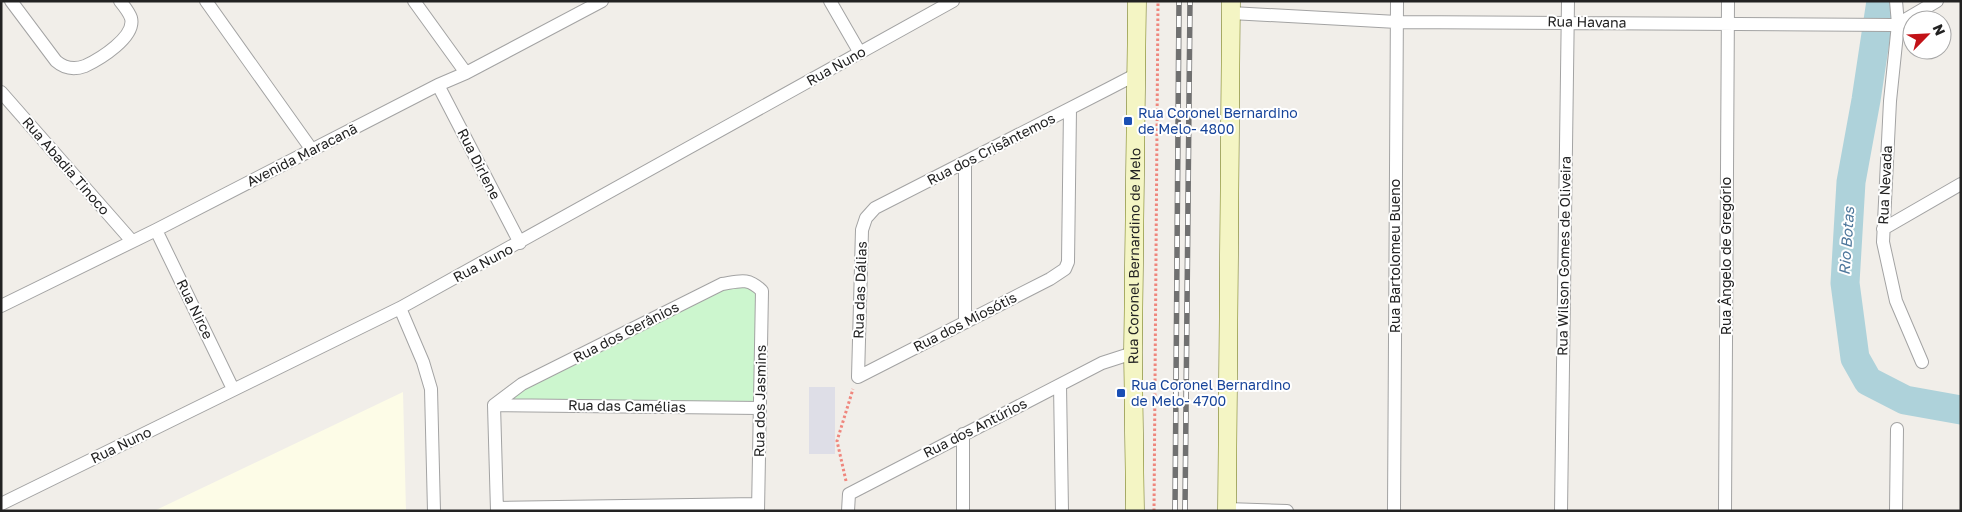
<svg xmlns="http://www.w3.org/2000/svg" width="1962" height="512" font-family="'Golos Text',sans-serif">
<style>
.education{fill:#fdfce7}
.park{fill:#ccf6ce}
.plaza{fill:#dedee7}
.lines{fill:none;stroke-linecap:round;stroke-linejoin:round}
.river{stroke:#aed2da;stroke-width:29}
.minor-casing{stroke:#a3a3a3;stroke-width:14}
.secondary-casing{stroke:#6b730f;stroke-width:19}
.path{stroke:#ef867d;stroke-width:3;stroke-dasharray:2.5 2.5;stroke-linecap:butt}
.minor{stroke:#fff;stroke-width:12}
.secondary{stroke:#f4f5c4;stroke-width:18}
.rail-casing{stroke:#707070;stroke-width:5.5}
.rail{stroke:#fff;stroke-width:4;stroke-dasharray:11;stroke-linecap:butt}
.transit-dot{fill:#1a4fb4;stroke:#fff;stroke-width:2}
.labels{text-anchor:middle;stroke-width:4;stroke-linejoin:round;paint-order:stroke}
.street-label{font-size:14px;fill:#222;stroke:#fff}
.transit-label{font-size:14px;fill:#164399;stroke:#fff;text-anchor:start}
.water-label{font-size:15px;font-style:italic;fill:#4e779b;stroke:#fff}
</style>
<rect width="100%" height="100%" fill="#f1eee9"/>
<path class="education" d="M403,392L406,511H154Z"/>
<path class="park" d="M739,285L762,291L758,404L500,399L722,290Z"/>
<path class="plaza" d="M809,387H835V454H809Z"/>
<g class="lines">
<path class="river" d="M1881,1L1866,100L1851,182L1845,283L1855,358L1868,381L1905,400L1961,410"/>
<g class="minor-casing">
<path id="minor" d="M11,1L56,61C64,68 74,70 85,66C100,59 136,37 131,18C129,12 124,6 120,1
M206,1L312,150
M414,1L466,73
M830,1L860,53
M1896,1L1898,24L1890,101L1883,242L1896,301L1922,362
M1231,13L1397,22L1892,25L1898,24L1937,1
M438,85L520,243
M1,92L131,240
M1070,109L1068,262L1065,269L1050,279L858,377L862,230L866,218L875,208L1108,89L1135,75
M1883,229L1961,184
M156,230L233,389
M1,306L156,230L438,85L466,73L602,1
M400,308L423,362L431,389L434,511
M965,321V162
M1060,385L1062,511
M494,405L522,384L722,284C740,281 748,277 762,291L758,511
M494,405L760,408
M494,405L497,511
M963,434V511
M1,504L400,308L953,1
M497,508L758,504
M1227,509L1287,511
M848,511L849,494L1102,363L1133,353
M1394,511L1397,1
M1561,511L1568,1
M1725,511L1728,1
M1896,511L1897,429"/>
</g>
<g class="secondary-casing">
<g id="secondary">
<path id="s1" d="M1135,511L1133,353L1137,1"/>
<path d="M1227,511L1231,1"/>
</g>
</g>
<path class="path" d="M846,481L837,441L853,389
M1154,511L1158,1"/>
<use href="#minor" class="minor"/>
<use href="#secondary" class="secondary"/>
<g class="rail-casing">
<path id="rail" d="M1175,511L1179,1
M1185,511L1190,1"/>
</g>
<use href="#rail" class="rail"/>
</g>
<g class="transit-dot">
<rect x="1123" y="116" width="10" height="10" rx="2.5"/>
<rect x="1116" y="388" width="10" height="10" rx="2.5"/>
</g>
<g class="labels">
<g class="street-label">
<text transform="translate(1587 22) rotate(1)" y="5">Rua Havana</text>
<text transform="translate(836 66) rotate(-29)" y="5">Rua Nuno</text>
<text transform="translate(991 149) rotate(-27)" y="5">Rua dos Crisântemos</text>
<text transform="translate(302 155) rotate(-27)" y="5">Avenida Maracanã</text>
<text transform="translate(479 164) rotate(63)" y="5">Rua Dirlene</text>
<text transform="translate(66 166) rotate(49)" y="5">Rua Abadia Tinoco</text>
<text transform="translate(1885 185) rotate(-87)" y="5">Rua Nevada</text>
<text dy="5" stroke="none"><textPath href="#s1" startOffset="255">Rua Coronel Bernardino de Melo</textPath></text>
<text transform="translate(1395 256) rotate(-90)" y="5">Rua Bartolomeu Bueno</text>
<text transform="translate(1564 256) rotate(-89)" y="5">Rua Wilson Gomes de Oliveira</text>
<text transform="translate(1726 256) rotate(-90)" y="5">Rua Ângelo de Gregório</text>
<text transform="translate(483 263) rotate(-28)" y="5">Rua Nuno</text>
<text transform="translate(860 290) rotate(-88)" y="5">Rua das Dálias</text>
<text transform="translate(195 309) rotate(64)" y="5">Rua Nirce</text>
<text transform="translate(965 322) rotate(-27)" y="5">Rua dos Miosótis</text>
<text transform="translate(626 332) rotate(-27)" y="5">Rua dos Gerânios</text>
<text transform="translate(760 401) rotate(-89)" y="5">Rua dos Jasmins</text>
<text transform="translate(627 406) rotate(1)" y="5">Rua das Camélias</text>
<text transform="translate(975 428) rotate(-27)" y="5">Rua dos Antúrios</text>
<text transform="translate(121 445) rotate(-26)" y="5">Rua Nuno</text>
</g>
<g class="transit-label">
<text x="1138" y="118">Rua Coronel Bernardino<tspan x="1138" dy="16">de Melo- 4800</tspan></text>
<text x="1131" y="390">Rua Coronel Bernardino<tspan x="1131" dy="16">de Melo- 4700</tspan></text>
</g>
<g class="water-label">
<text transform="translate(1847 241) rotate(-86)" y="5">Rio Botas</text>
</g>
</g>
<rect width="1962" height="512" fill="none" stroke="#222222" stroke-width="5"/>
<g transform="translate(1927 35) rotate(66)"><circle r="24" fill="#ffffff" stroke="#a7a7a7"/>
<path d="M0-4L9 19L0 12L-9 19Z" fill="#c21217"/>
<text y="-8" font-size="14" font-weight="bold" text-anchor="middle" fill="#222222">N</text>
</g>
</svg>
